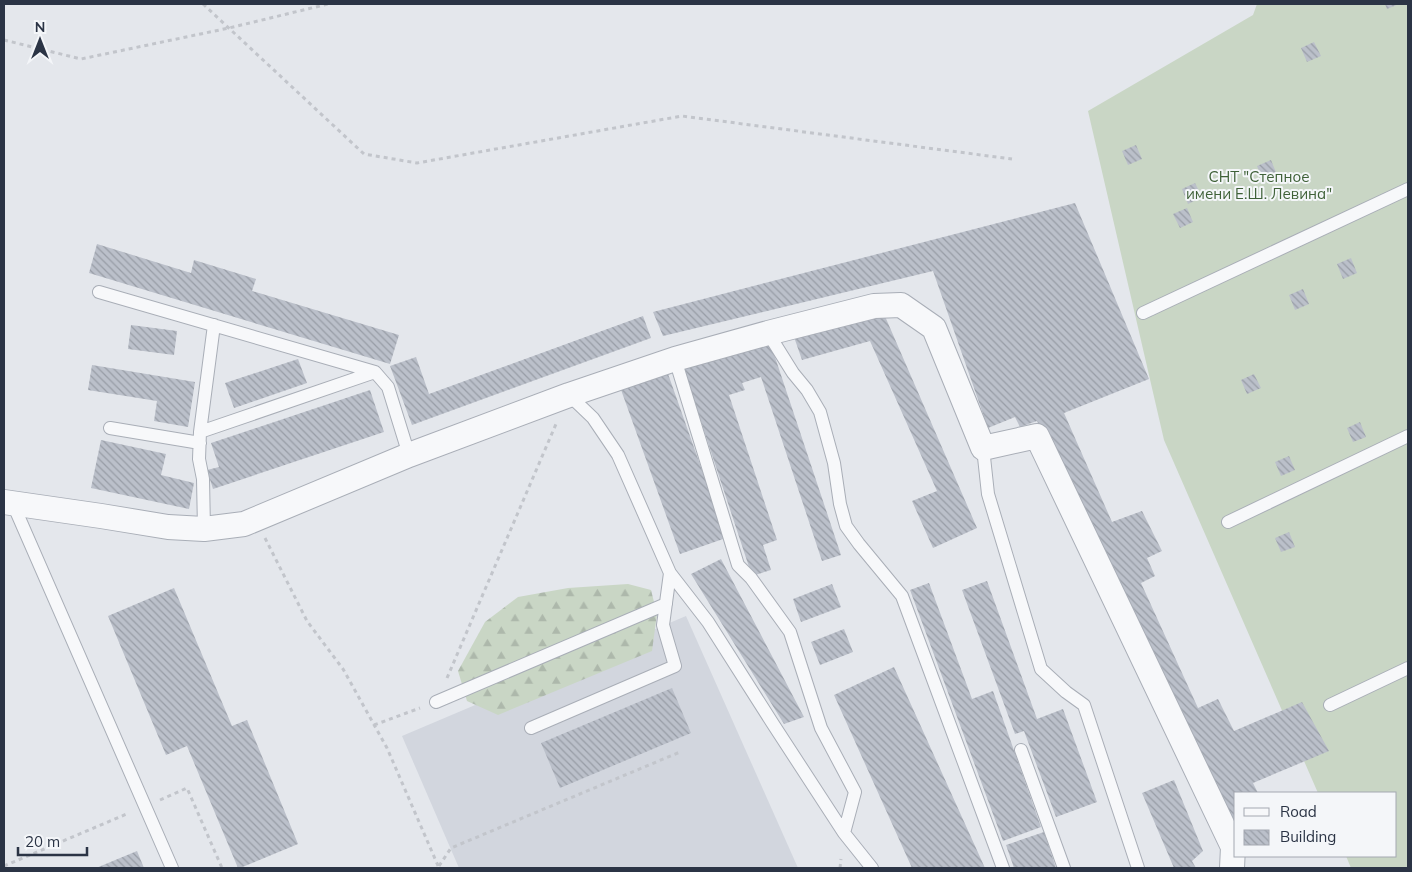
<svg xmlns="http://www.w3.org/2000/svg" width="1412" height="872" font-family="Mulish,sans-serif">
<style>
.built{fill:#d2d6de}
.forest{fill:url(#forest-firs)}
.garden{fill:#c9d6c5}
.building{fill:url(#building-back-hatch)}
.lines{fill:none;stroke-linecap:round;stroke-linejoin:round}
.lane-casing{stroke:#a9aeb7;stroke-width:14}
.street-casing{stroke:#a9aeb7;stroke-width:26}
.path{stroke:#c2c5cb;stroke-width:3;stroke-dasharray:4 4;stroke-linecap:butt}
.lane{stroke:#f7f8fa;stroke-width:12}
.street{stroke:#f7f8fa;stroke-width:24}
.labels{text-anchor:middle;stroke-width:4;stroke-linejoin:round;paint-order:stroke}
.park-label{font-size:15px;fill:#3f6138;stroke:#f4f6f9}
</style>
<defs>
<pattern id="forest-firs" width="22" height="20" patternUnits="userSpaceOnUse" patternTransform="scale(1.25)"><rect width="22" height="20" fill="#c9d6c5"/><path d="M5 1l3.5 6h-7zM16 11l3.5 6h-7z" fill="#adb8ab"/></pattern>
<pattern id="building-back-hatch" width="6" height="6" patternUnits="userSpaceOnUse" patternTransform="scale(1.25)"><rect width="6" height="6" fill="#bbc0ca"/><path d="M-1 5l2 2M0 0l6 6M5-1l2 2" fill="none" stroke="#989da6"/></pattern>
</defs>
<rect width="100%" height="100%" fill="#e4e7ec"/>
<path class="built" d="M686,616L798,868H459L402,736Z"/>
<path class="forest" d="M628,584L651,590L657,614L652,651L498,715L467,701L458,671L485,622L518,597L568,588Z"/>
<path class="garden" d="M1257,4H1408V868H1351L1346,856H1396V793H1318L1164,440L1088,111L1253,15Z"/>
<path class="building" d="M1385,4H1399L1387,9Z
M1314,42L1321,56L1307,62L1301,48Z
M1136,145L1142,159L1128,165L1122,151Z
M1271,160L1277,175L1263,181L1257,166Z
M1195,183L1202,197L1188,204L1182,189Z
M1075,203L1149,379L1064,413L1112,522L1142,511L1162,551L1147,558L1155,576L1141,583L1198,708L1218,699L1234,731L1302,702L1329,751L1253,783L1258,793H1236V829L1037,421L1020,427L1015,417L988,428L933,271L663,336L653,312Z
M1187,208L1193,222L1180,228L1173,214Z
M97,244L191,273L194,260L256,279L252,291L399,335L390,364L89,273Z
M1351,258L1357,273L1343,279L1337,264Z
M1303,289L1309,304L1295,310L1289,295Z
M884,314L977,528L933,548L912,501L937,491L870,341L802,360L794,337Z
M643,316L651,338L412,425L390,366L416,357L429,394Z
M131,325L177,331L174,355L128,349Z
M769,339L841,555L822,561L761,377L742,383L745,390L729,395L777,540L763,545L771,570L752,576L683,367Z
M298,359L307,383L234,408L225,383Z
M92,365L195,382L188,427L154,421L157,401L88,390Z
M667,371L726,538L680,554L620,387Z
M1254,374L1261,388L1247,394L1241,380Z
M370,390L384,432L213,489L207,470L219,467L211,443Z
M1360,422L1366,437L1353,442L1347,428Z
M101,440L166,454L161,475L194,483L189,509L91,488Z
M1289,456L1295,470L1281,476L1275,462Z
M1289,532L1295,547L1281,552L1275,538Z
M721,559L804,717L784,724L691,574Z
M987,581L1037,719L1063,709L1097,802L1056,817L1024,731L1015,734L962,590Z
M929,583L972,699L993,691L1041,827L1003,841L910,590Z
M832,584L841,607L801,622L793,599Z
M174,588L232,726L247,720L298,844L240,868H238L187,746L166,755L108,616Z
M844,629L853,652L820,665L811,642Z
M894,667L985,868H912L834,695Z
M672,688L691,733L560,788L541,743Z
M1174,780L1203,851L1192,861L1196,868H1174L1142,793Z
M1044,832L1056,868H1014L1006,845Z
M137,851L144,868H96Z"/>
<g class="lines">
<g class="lane-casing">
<path id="lane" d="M99,292L375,372L388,387L409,455
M1143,313L1408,189
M768,333L793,373L807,390L820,412L834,463L840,504L846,526L859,544L902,596L1003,868
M675,359L738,565L751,578L790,632L821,728L855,792L844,833
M569,395L593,418L618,455L670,573L708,622L773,724L844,833L872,868
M110,428L200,443
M200,432L375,372
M983,448L988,494L1041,669L1066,692L1084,705L1138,868
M13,504L172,868
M1228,522L1408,436
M204,529L203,479L199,459L200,432L214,325
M436,702L666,604
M1330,705L1408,668
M531,728L675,666L663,625L670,573
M1021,750L1064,868"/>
</g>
<g class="street-casing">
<path id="street" d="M4,502L101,516L168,527L204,529L244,524L409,455L569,395L675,359L768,333L874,306L901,305L934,328L983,448L1037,436L1233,847L1232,868"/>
</g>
<path class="path" d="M203,4L364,154L417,163L682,116L1012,159
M4,40L81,59L229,28L328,4
M265,538L307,621L343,669L387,748L439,868
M447,678L556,424
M374,725L420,708
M160,800L187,788L222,868
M4,866L129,813
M439,866L451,848L680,752
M840,868L841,859"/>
<use href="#lane" class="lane"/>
<use href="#street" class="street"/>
</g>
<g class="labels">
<g class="park-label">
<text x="1259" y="182">СНТ "Степное<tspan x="1259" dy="17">имени Е.Ш. Левина"</tspan></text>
</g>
</g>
<rect width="1412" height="872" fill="none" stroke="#2b3445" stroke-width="10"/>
<rect x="1234" y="792" width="162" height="65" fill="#f4f6f9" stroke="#a4a8b1"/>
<rect x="1244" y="808" width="25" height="8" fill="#f7f8fa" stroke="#a4a8b1"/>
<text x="1280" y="817" font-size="15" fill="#2b3445">Road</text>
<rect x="1244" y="830" width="25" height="15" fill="url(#building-back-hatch)" stroke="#a4a8b1"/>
<text x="1280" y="842" font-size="15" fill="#2b3445">Building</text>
<g transform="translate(40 40)" stroke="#f4f6f9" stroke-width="4" paint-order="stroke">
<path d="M0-4L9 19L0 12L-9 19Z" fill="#2b3445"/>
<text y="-8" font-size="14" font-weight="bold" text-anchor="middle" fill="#2b3445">N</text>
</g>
<path d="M18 847v8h69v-8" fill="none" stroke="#2b3445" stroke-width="2.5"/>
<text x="25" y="847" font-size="15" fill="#2b3445" stroke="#f4f6f9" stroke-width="4" paint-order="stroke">20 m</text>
</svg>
